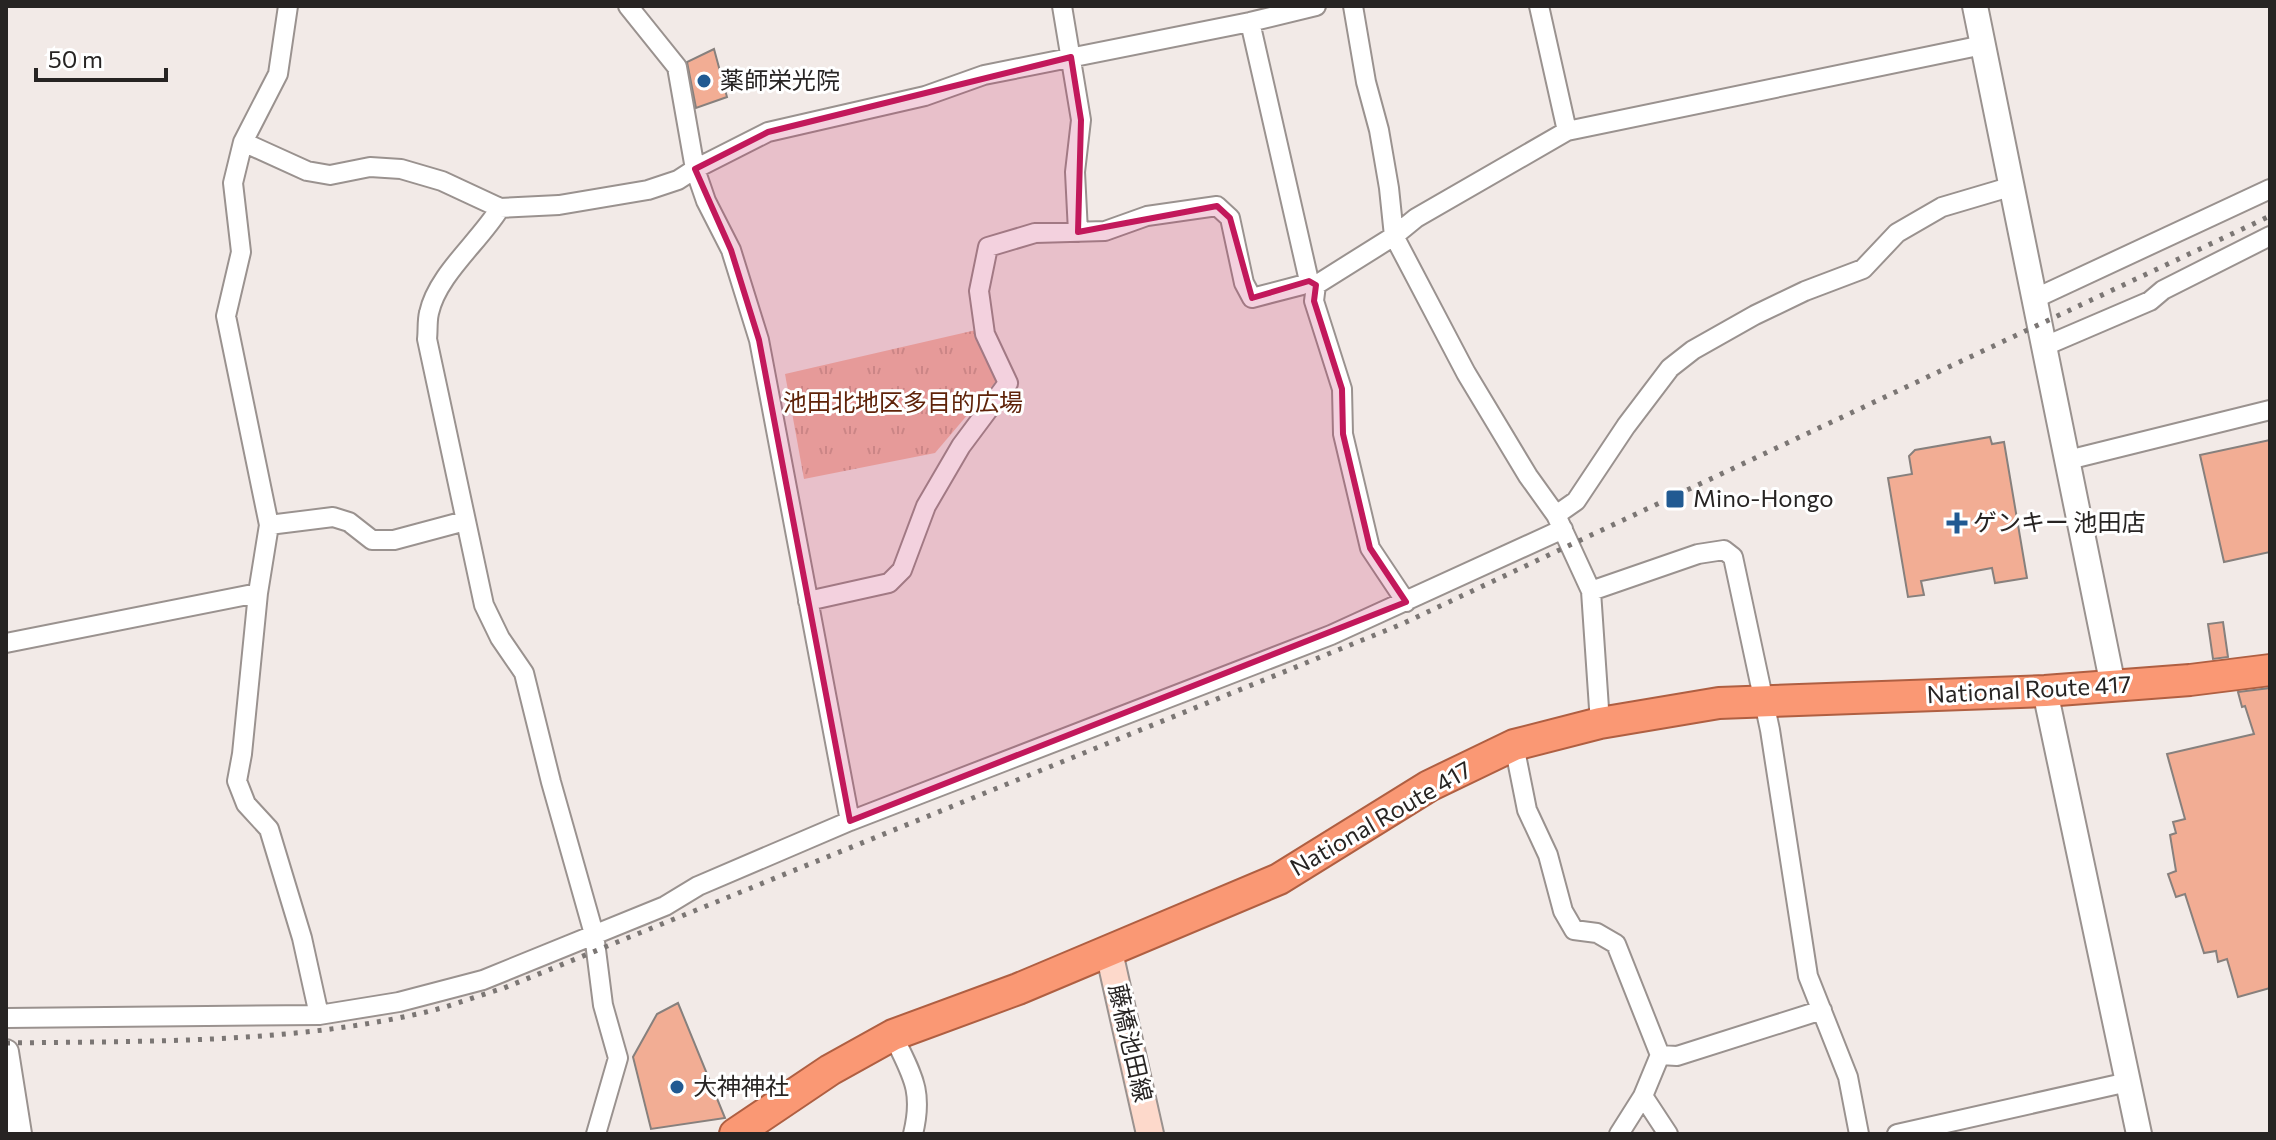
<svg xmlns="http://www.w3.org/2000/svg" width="2276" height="1140" font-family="Commissioner,'Noto Sans JP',sans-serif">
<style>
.park{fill:url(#park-tufts)}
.building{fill:#f2ad94;stroke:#87807d;stroke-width:2}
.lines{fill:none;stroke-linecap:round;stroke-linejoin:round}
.minor-casing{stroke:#9a928f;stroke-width:22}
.tertiary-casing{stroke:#9a928f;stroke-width:28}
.secondary-casing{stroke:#9a928f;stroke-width:30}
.trunk-casing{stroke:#af5f42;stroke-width:34}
.minor{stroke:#fff;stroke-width:18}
.tertiary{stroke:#fff;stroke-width:24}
.secondary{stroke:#fdd9cb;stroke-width:26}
.trunk{stroke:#fa9874;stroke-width:30}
.rail{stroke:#7b7674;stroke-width:5;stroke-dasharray:4 8;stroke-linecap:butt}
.marked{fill:#c2185b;fill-opacity:0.2;stroke:#c2185b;stroke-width:6;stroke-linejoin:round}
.poi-dot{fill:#215a92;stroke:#fff;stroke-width:3}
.labels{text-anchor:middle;stroke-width:6;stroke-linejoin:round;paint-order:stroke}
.poi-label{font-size:24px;fill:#272423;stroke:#fff;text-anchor:start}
.park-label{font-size:24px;fill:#5f2309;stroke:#fff}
.street-label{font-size:24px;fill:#272423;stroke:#fff}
</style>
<defs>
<pattern id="park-tufts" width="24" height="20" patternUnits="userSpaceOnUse" patternTransform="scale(2)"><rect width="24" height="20" fill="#efbba9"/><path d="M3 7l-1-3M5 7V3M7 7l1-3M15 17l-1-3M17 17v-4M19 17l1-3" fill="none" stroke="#cda191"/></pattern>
</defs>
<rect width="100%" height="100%" fill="#f2eae7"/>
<path class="park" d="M976,330L998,379L935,453L804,479L785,374Z"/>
<path class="building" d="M714,49L727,97L696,108L687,62Z
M1990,437L1992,444L2004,442L2027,578L1995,583L1992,568L1921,581L1924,595L1908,597L1888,478L1912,474L1909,456L1915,450Z
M2270,440V552L2224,562L2200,455Z
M2223,622L2228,657L2213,659L2208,624Z
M2270,688V988L2238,997L2227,959L2218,962L2216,951L2204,953L2185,894L2176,897L2168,874L2176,871L2170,835L2176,833L2173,822L2185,819L2167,754L2254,734L2245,706L2242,707L2238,692Z
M678,1003L725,1118L651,1129L633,1057L657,1014Z"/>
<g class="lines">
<g class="minor-casing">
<path id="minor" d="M288,6L278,74L243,142L233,183L241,252L226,316L269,525L258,593L242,754L237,781L246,804L269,829L302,938L319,1015
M628,6L677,67L695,169L706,201L731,250L759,340L850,821
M1062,6L1081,120L1075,172L1078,232
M1353,6L1366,82L1379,130L1389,188L1394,236L1466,373L1528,476L1556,515L1591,591L1600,723
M1539,6L1567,131
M1250,22L1309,281
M243,142L307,171L330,175L370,167L401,169L442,181L500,208L559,205L648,190L678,180L695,169L768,132L925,96L984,75L1250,22L1316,6
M500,208C480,241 437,275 429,313C427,321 428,331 427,339L484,605L500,638L524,673L551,782L594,934L603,1005L618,1058L596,1134
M1316,285L1314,301L1342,389L1343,434L1370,548L1406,602
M2036,298L2270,189
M2045,346L2150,301L2163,290L2270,236
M2068,460L2270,410
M1556,515L1576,501L1626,426L1670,368L1693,350L1755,315L1805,291L1863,269L1897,233L1942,207L2013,186
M269,525L333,517L349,522L372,540H394L465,521
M1591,591L1698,554L1724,550L1733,557L1770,730L1808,976L1848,1077L1859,1134
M808,601L889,583L902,570L926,506L961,446L1008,383L985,334L979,291L988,247L1035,233L1105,231L1147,216L1217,206L1230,218L1244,283L1252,298L1302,285L1309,281L1316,285L1394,236L1416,218L1567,131L1983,45
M6,643L258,593
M1514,745L1527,810L1548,855L1563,911L1574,930L1597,933L1616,944L1660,1055L1643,1096L1619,1134
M6,1018L319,1015L399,1002L483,980L665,906L698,886L850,821L1331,635L1563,529
M893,1035C911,1074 924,1089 913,1134
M1660,1055L1677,1056L1822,1010
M1643,1096L1668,1134
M1897,1134L2128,1082"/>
</g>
<g class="tertiary-casing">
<path id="tertiary" d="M1975,6L2113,686
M2045,691L2139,1134
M6,1052L19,1134"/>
</g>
<g class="secondary-casing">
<path id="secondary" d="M1109,952L1150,1134"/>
</g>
<g class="trunk-casing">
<path id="trunk" d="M735,1134L830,1070L893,1035L1018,989L1279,879L1429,786L1514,745L1600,723L1719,703L2045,691L2190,680L2270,670"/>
</g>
<use href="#minor" class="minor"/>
<use href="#tertiary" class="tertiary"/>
<use href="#secondary" class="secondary"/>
<use href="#trunk" class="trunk"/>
<path class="rail" d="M6,1043C145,1041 285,1044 422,1013C449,1007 477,996 504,988L1402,624L2270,216"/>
</g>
<path class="marked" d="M1071,57L1081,120L1078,232L1217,206L1230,218L1252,298L1309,281L1316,285L1314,301L1342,389L1343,434L1370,548L1406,602L850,821L759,340L731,250L695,169L768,132Z"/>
<g class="poi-dot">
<circle cx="704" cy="81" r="8"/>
<rect x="1665" y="489" width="20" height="20" rx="4"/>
<path d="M1953 511h8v8h8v8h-8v8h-8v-8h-8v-8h8z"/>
<circle cx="677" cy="1087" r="8"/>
</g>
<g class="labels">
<g class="poi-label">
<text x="720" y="89">薬師栄光院</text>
<text x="1693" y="507">Mino-Hongo</text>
<text x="1973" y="531">ゲンキー 池田店</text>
<text x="693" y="1095">大神神社</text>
</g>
<g class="park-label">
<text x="903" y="411">池田北地区多目的広場</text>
</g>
<g class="street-label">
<text transform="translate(2029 690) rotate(-3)" y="8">National Route 417</text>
<text transform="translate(1381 819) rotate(-30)" y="8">National Route 417</text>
<text transform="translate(1130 1043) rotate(77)" y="8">藤橋池田線</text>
</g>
</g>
<rect width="2276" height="1140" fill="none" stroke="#272423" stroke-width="16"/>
<path d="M36 68v12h130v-12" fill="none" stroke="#272423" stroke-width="4"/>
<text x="48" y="68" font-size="24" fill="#272423" stroke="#ffffff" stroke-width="6" paint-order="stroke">50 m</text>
</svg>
